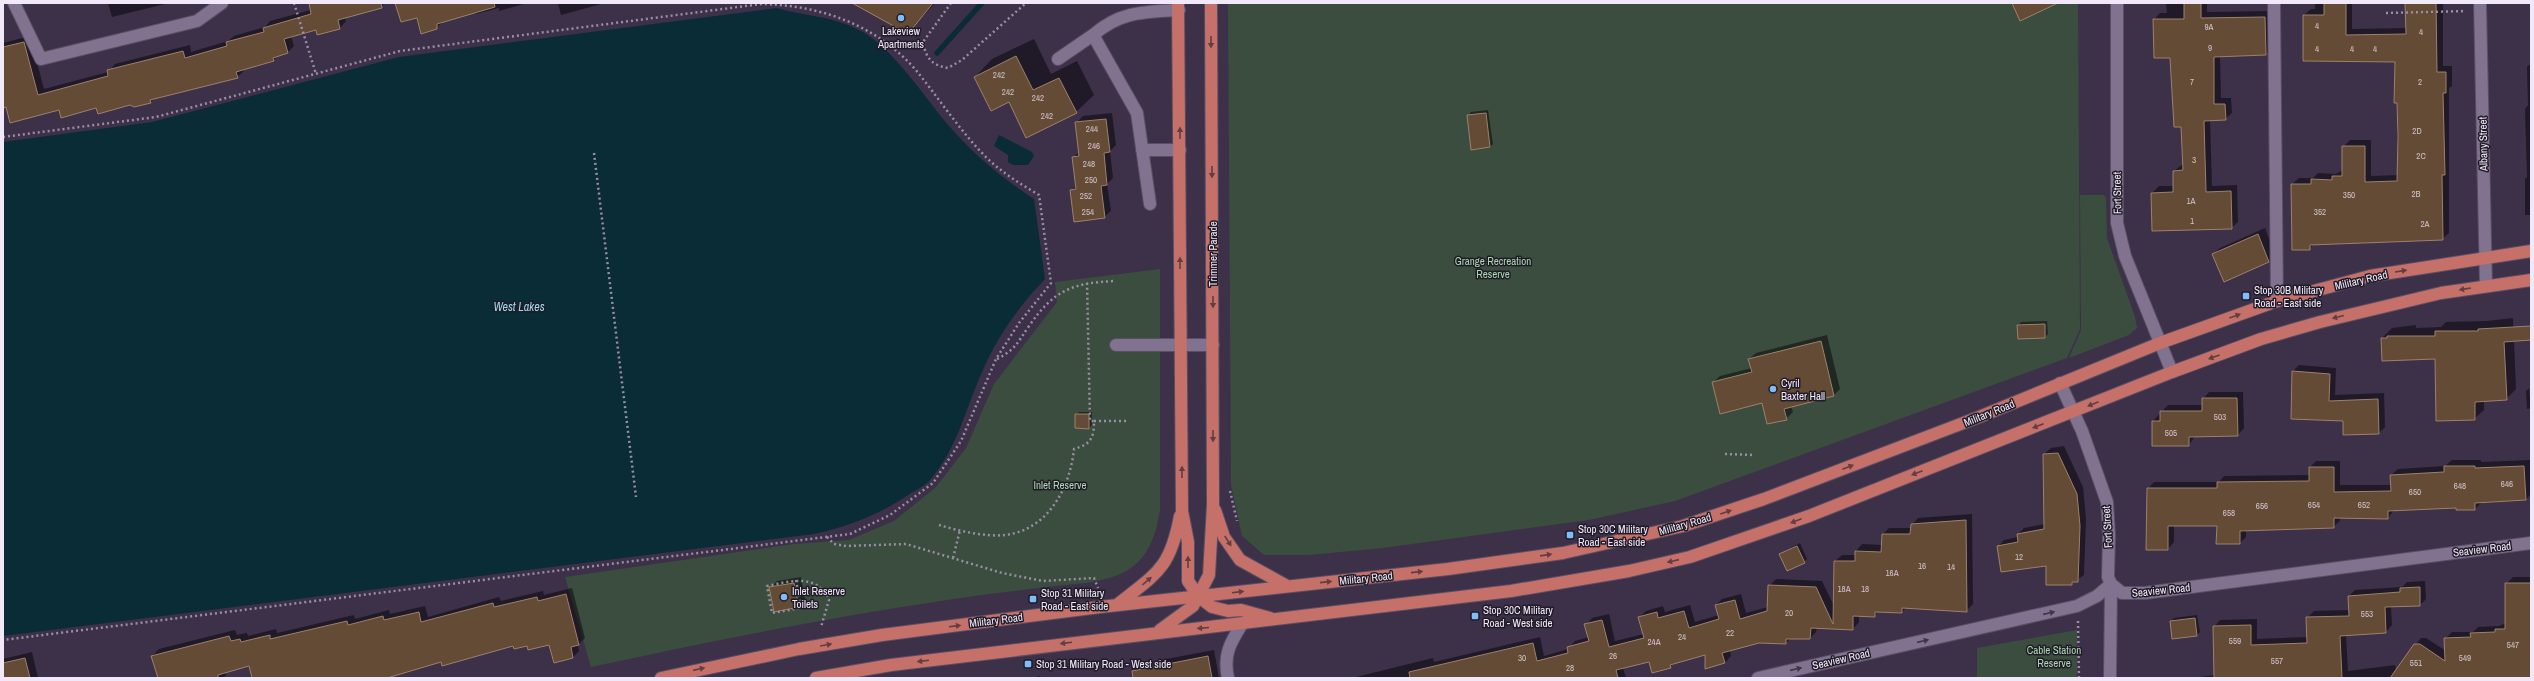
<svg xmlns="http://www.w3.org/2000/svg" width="2534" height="681" font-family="'Archivo Narrow',sans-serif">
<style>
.green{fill:#3b4d3f}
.water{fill:#0a2c36}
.shadow{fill:#0007}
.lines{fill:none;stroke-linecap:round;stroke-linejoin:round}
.stream{stroke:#0a2c36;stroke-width:5.5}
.building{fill:#644b36;stroke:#9d816b}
.minor-casing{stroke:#594e64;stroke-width:14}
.major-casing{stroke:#594e64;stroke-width:14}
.path{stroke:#998ea3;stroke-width:2.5;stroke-dasharray:2 3;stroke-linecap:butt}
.minor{stroke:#817390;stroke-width:12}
.major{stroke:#c57169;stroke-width:12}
.oneway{fill:#633d41}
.oneway2{fill:#3e3546}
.poi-dot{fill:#7ebdf9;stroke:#211b27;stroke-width:1.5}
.labels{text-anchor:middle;stroke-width:3;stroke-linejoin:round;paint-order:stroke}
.number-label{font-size:9px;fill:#cec2c9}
.poi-label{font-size:11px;fill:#f1e9fa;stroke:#211b27;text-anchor:start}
.street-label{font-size:11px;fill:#f1e9fa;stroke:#211b27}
.park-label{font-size:11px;fill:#a9d8b2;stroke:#211b27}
.water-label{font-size:12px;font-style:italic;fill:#9bdbf2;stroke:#211b27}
</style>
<rect width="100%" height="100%" fill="#3d3049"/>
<path class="green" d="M1228,3H2078L2080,329L2067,358L1675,501L1589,520L1383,548L1309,555H1264L1242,536L1231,485Z
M2080,195H2104L2106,198L2107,238L2135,317L2137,328L2129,335L2069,358L2081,330Z
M1160,269V510C1152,559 1134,576 1086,583C919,599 754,632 591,667L565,577L794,544L849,540L894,521L936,487L966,448L994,384L1057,302L1055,282Z
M2077,630V678H1977V648Z"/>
<path class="water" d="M777,8C807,17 831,15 861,31C893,48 925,98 949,126C974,155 1002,178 1034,199L1045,279C1019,306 997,337 982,372C966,408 957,448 931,479C926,485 918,489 911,493C881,514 850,526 814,534L3,636V142L152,122L399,57Z
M999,135L1032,152L1034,156L1028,165H1013L1008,162V155L994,146Z"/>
<path class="shadow" d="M108,3H169L112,17Z
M310,3H385L381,7L345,17L346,21L340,28L318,34L316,29L291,36L294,46L287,53L278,55L274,60L243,68L244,71L237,77L155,98L151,102L134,106L130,104L59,109L3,107V43L30,36L44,89L108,72L115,64L190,45L191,52L228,41L234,36L265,27L270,21L311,10Z
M396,3H527L499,11V8L476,14L475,12L443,22L436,28Z
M558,3H605L561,15Z
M854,3H935L908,32Z
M2166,3H2207V12L2271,11L2273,48L2266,54L2220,56L2221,98H2231L2232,113L2225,119H2210L2212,186L2237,185L2238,222L2231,228L2152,193L2159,186H2174V171L2183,164L2182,126L2171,57L2154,20L2160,13H2167Z
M2315,3H2352V29L2406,28V3H2443V66H2452V86L2449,88V233L2442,239L2314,244L2309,249L2292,184L2299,178H2313L2318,173L2336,174L2343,170V147L2350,140H2371V176L2398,175L2396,61L2304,15L2311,9H2315Z
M1034,39L1051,74L1077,61L1094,95L1076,112L1010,101L975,77L992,59Z
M2531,63V215H2525V179L2527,177L2525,109L2528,105L2527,67Z
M1488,110L1493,144L1490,147L1468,115L1471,112Z
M1112,113L1116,145L1110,151L1113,178L1107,184L1111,211L1104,217L1071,191L1076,186L1073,158L1080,151L1076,123L1083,116Z
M2265,228L2275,255L2269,262L2213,254L2220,248Z
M2513,318L2516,389L2506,399L2484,400V410L2474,419L2436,358L2382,338L2392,328L2416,325V328L2441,327L2446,322L2487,321Z
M2047,321L2048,334L2045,337L2018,325L2021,322Z
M1827,335L1840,389L1834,395L1791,406L1793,412L1786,419L1763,402L1713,382L1720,376L1752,368L1749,359L1756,353Z
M2299,365L2336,368L2335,395L2384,393L2385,427L2379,433L2344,420L2293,371Z
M2529,388L2531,408L2527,409L2526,391Z
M2209,392H2243L2244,428L2238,435L2195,436L2189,445L2153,421L2168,405H2203V399Z
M1079,412H1092V425L1089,428L1076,415Z
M2064,446L2083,487L2086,519L2084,575L2071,584L2047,565L1998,547L2004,540L2018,537V534L2024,528L2045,524L2044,454L2051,448Z
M2452,460H2481V462L2531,460V494L2526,499L2481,503L2475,509L2456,507L2394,510L2388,518L2340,517V521L2333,527L2246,530V537L2240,543L2218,525H2174V542L2168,549L2148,489L2154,482H2219L2224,476L2310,475V467L2316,461H2340V485H2392L2391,475L2398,469L2445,466Z
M1972,514L1973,604L1967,610L1907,607L1902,612H1878L1874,616L1859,615V622L1853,629L1817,628L1816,632L1810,638H1791L1786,643L1759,642L1730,650L1731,656L1725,663L1706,654L1675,663L1670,667L1650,661L1623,668L1626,678H1352L1433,658L1434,662L1540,637L1544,656L1568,649L1575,641L1589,637L1586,625L1592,618L1609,614L1615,641L1644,634L1640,617L1646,611L1663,606L1665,612L1690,605L1695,622L1719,615L1716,605L1722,599L1741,594L1746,613L1768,607L1769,586L1776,579L1822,581L1834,606L1835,561L1842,555H1856V551L1862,544L1883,545V534L1889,528H1911L1912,525L1918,518Z
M1800,543L1807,559L1804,562L1780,554Z
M801,577L805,600L798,606L770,588L777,581Z
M2513,577H2531V678H2193L2215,675L2214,627L2220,620L2257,619V639L2308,637L2307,618L2314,611L2350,610L2349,596L2355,590L2402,587L2407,582L2425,581L2426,599L2420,605L2391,606L2392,625L2386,632L2346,635L2348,671L2395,665L2396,671L2421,638H2426L2446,651L2445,639L2452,632H2473L2478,627L2499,626L2506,623V584Z
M572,588L585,638L578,645L579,651L573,657L550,644L514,645L442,661L382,678H253L250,665L225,672L226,675L223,678H159L152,656L159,649L235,630L237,635L247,633L248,636L276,629L277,633L354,615L355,619L389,610L390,614L425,606L428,617L499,597L501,601L543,591L544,595Z
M2197,615L2200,632L2197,635L2171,621L2174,618Z
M1214,650L1219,678H1157L1155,667L1161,660Z
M32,652L38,678H3V659Z
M1040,676L1041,678H1032Z"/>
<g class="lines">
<path class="stream" d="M937,53L982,3"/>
</g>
<path class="building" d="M309,3H381L382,8L338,20L340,29L317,35L316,30L284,39L288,53L273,58L274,61L236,72L238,78L150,100L151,103L134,107L130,105L98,114L96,108L61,118L59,110L10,123L6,107L3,108V47L24,42L38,95L108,76L107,70L183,51L185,58L227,46L226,42L264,32L263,28L311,14Z
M395,3H494L495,7L437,24V29L421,34L417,18L401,22Z
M852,3H933L908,34Z
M2012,3H2058L2020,21Z
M2184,3H2201V18L2265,17L2266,55L2214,57V104H2225L2226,120L2204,121L2206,192L2231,191L2232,229L2152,231L2151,193L2173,192V171L2183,170L2181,127H2174L2170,58H2154L2153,19H2184Z
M2324,3H2346V35L2406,34L2405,3H2436L2437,72H2446V93H2443L2445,175H2442L2443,240L2310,245V250H2292L2291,184H2311V179L2332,180V176H2342V146H2365V182L2397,181L2398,136L2397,103H2394L2395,62L2303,61V15H2324Z
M1016,56L1033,90L1059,78L1077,113L1026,138L1009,102L991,111L974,77Z
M1486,113L1490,147L1471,150L1467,115Z
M1106,119L1110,152L1104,153L1107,185L1101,186L1105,218L1074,222L1070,190L1076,189L1072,157L1079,156L1075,122Z
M2258,234L2269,262L2224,282L2212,254Z
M2045,324V338L2018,339L2017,325Z
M2531,326V340L2504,342L2507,400L2475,402V420L2436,421L2435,359L2382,361L2381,338H2387V336H2435V331H2478V329Z
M1821,341L1834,396L1784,409L1787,420L1767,424L1762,403L1720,414L1712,382L1752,372L1748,359Z
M2292,371L2330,374L2329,401L2378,399L2379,434L2343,435V421L2291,419Z
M2202,398H2237L2238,436L2189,437V446H2152V421H2160V411H2202Z
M1075,414H1089V429L1075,428Z
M2058,453L2077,494L2080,526L2078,582H2072V585H2046V566L2001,572L1997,546L2018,542L2017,534L2044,529L2043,454Z
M2444,466H2475V468L2524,466L2526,500L2475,503V510H2456V508L2388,511V519L2334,518V528L2240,531V544H2216L2217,526H2168V550H2146L2147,488H2217V482L2309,481V467H2334V492L2391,491L2390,475L2444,472Z
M1966,520L1967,612L1902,608V613L1875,612V617L1853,616V630L1811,628L1810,639H1786V644L1759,643L1722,653L1725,663L1705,669V655L1670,665L1671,668L1652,673L1649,662L1616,670L1618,678H1410L1409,672L1533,643L1537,661L1568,653L1567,647L1589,641L1584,624L1602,620L1609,647L1644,638L1638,617L1657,612L1658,618L1684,611L1689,628L1719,619L1715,605L1735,600L1740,619L1767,611L1768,585L1816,587L1833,624L1834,561H1855V551L1881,552L1882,534H1910L1911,524Z
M1797,546L1805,563L1787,571L1779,554Z
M794,583L799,607L774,612L769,587Z
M2505,583H2531V678H2390L2414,644H2420L2445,661L2444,638L2471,637L2470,633L2495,632V629H2505Z
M2420,587V606L2385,607L2386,633L2340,636L2342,678H2214L2213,626L2251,625V645L2307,643L2306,617L2349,616L2348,596L2400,592V588Z
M566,594L579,645L571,647L573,658L554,663L549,645L528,650L527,646L514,649L513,646L442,666L441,662L387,678H252L249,666L218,675V678H158L151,656L229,636L231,641L240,639L241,642L270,635V639L347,621L348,625L383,616L384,620L419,612L421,622L493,603L494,607L537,597L538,601Z
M2195,618L2197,636L2172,639L2170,621Z
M1208,656L1212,678H1133L1132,671Z
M25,658L30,678H3V663Z"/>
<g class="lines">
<g class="minor-casing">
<path id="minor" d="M14,3L41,59L197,21L222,3
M2117,3V223L2125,256L2172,372
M2274,3L2277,301
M2480,3L2486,286
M1058,59L1093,35
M1142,150H1180
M1150,204L1137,113L1093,35C1121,11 1144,12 1179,10
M1116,345H1213
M2060,383L2082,431L2107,502L2109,535L2108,577L2111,584L2110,678
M2111,584L2122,593H2145L2531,543
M1228,678C1223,655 1230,643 1242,624
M1758,678L2077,606L2097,596L2111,584"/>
</g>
<g class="major-casing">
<path id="major" d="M1178,3L1182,511L1188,542V581L1199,597L1212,607L1228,611L1241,610L1270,618
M1215,510L1224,537L1240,560L1287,586
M1117,605C1157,573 1170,569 1180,516
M1160,630L1193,606L1209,575L1213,505L1211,3
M661,678L799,649L882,635L1100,607L1448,569L1563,553L1683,526L1764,499L1979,417L2160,343L2277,301L2370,276L2531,251
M816,678L891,665L1511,591L1629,571L1690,557L1809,516L2172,372L2261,339L2320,322L2441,293L2531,280"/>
</g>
<path class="path" d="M294,3L316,74
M951,3L923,42C926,58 931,65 948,68L962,60L1026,3
M2386,13L2466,11
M3,137L156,117L400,51L761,4C819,5 875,24 915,69C938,97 958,128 983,154C999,171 1019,183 1039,195L1051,283L1019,323L996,359L961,441L933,483L890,515L850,534L3,640
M594,153L636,497
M997,359C1015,350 1018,342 1029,326C1054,290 1072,283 1115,281
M1094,421H1126
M1725,454L1755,455
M1230,491L1237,521
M939,525C960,531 984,537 1005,535C1048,530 1070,488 1074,449C1091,444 1094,438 1094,421H1090L1087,282
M827,537L834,544L846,546L906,544L1002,573L1043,581L1094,578L1098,588
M953,558L960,530
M796,580L801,608L772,613L767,586C791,581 817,573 829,600L821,627
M2078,621L2079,678"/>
<use href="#minor" class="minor"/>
<use href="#major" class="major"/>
</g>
<defs><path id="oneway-solid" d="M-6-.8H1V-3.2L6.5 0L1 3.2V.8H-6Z"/></defs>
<g class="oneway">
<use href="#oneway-solid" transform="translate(1211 42) rotate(90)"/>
<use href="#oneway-solid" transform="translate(1180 133) rotate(-90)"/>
<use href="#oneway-solid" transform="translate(1212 172) rotate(90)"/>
<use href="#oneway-solid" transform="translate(1180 263) rotate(-90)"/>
<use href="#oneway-solid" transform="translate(2401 271) rotate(-9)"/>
<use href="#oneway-solid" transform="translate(2465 289) rotate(171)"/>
<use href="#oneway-solid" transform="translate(1213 302) rotate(90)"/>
<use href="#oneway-solid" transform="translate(2235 316) rotate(-20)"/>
<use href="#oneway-solid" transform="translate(2338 317) rotate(166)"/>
<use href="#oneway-solid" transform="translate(2214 357) rotate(160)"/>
<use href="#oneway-solid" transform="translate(2093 404) rotate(157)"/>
<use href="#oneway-solid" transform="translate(2038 426) rotate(159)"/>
<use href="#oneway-solid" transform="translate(1213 436) rotate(90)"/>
<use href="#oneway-solid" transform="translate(1848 467) rotate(-21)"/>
<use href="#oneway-solid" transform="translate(1182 472) rotate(-90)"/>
<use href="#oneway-solid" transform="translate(1917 473) rotate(159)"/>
<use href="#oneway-solid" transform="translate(1726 512) rotate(-19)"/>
<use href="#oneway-solid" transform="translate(1796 521) rotate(159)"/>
<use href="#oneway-solid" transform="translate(1228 541) rotate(57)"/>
<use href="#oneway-solid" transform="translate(1546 555) rotate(-8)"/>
<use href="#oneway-solid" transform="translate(1673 561) rotate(167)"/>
<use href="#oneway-solid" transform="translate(1188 562) rotate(-90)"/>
<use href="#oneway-solid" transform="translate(1417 572) rotate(-6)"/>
<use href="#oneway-solid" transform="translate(1147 581) rotate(-40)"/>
<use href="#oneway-solid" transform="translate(1326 582) rotate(-6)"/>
<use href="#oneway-solid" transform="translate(1238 592) rotate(-7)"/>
<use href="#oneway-solid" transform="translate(955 626) rotate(-7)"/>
<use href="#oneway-solid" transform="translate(1203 628) rotate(175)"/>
<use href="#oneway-solid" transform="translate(1066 643) rotate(173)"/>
<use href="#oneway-solid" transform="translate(826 645) rotate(-10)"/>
<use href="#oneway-solid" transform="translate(923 661) rotate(173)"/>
<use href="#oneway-solid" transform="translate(699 669) rotate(-13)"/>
</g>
<g class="oneway2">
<use href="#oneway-solid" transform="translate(2049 613) rotate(-13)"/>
<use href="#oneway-solid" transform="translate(1923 641) rotate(-13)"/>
<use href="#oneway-solid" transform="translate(1796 669) rotate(-13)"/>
</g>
<g class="poi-dot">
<circle cx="901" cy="18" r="4"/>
<rect x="2242" y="292" width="8" height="8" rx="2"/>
<circle cx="1773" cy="389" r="4"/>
<rect x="1566" y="531" width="8" height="8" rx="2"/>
<circle cx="784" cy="597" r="4"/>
<rect x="1029" y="595" width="8" height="8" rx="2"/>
<rect x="1471" y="612" width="8" height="8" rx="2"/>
<rect x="1024" y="660" width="8" height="8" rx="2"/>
</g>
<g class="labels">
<g class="number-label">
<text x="2317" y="29">4</text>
<text x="2209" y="30">9A</text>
<text x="2421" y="35">4</text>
<text x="2210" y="51">9</text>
<text x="2317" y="52">4</text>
<text x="2352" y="52">4</text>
<text x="2375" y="52">4</text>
<text x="999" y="78">242</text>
<text x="2192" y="85">7</text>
<text x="2420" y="85">2</text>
<text x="1008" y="95">242</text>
<text x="1038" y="101">242</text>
<text x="1047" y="119">242</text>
<text x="1092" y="132">244</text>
<text x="2417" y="134">2D</text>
<text x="1094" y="149">246</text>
<text x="2421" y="159">2C</text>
<text x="2194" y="163">3</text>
<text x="1089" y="167">248</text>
<text x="1091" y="183">250</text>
<text x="2416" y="197">2B</text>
<text x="2349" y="198">350</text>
<text x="1086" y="199">252</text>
<text x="2191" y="204">1A</text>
<text x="1088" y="215">254</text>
<text x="2320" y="215">352</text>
<text x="2192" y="224">1</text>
<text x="2425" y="227">2A</text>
<text x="2220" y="420">503</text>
<text x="2171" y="436">505</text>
<text x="2507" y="487">646</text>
<text x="2460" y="489">648</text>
<text x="2415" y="495">650</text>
<text x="2314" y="508">654</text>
<text x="2364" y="508">652</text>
<text x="2262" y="509">656</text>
<text x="2229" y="516">658</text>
<text x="2019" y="560">12</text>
<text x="1922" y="569">16</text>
<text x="1951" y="570">14</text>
<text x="1892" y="576">16A</text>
<text x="1844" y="592">18A</text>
<text x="1865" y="592">18</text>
<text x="1789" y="616">20</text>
<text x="2367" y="617">553</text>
<text x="1730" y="636">22</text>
<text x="1682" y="640">24</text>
<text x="2235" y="644">559</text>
<text x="1654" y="645">24A</text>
<text x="2513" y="648">547</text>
<text x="1613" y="659">26</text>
<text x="1522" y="661">30</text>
<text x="2465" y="661">549</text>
<text x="2277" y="664">557</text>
<text x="2416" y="666">551</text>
<text x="1570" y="671">28</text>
</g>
<g class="poi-label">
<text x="901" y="35" text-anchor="middle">Lakeview<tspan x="901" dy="13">Apartments</tspan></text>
<text x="2254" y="294">Stop 30B Military<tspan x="2254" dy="13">Road - East side</tspan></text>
<text x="1781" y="387">Cyril<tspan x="1781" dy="13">Baxter Hall</tspan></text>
<text x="1578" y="533">Stop 30C Military<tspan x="1578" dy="13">Road - East side</tspan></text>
<text x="792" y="595">Inlet Reserve<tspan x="792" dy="13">Toilets</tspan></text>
<text x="1041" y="597">Stop 31 Military<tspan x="1041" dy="13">Road - East side</tspan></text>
<text x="1483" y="614">Stop 30C Military<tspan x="1483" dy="13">Road - West side</tspan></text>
<text x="1036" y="668">Stop 31 Military Road - West side</text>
</g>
<g class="street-label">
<text transform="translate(2483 144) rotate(-91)" y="4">Albany Street</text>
<text transform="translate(2117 193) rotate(-91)" y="4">Fort Street</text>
<text transform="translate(1213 254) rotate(-90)" y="4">Trimmer Parade</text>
<text transform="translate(2361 280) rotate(-13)" y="4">Military Road</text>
<text transform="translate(1989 413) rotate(-22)" y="4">Military Road</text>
<text transform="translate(1685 524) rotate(-16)" y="4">Military Road</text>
<text transform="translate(2107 527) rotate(-93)" y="4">Fort Street</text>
<text transform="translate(2482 549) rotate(-7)" y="4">Seaview Road</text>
<text transform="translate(1366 578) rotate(-6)" y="4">Military Road</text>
<text transform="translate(2161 590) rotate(-6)" y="4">Seaview Road</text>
<text transform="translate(996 620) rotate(-7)" y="4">Military Road</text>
<text transform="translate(1841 659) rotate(-13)" y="4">Seaview Road</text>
</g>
<g class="park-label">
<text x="1493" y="265">Grange Recreation<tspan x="1493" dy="13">Reserve</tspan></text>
<text x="1060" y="489">Inlet Reserve</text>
<text x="2054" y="654">Cable Station<tspan x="2054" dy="13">Reserve</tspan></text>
</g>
<g class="water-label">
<text x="519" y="311">West Lakes</text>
</g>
</g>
<rect width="2534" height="681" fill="none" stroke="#f1e9fa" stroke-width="8"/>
</svg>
